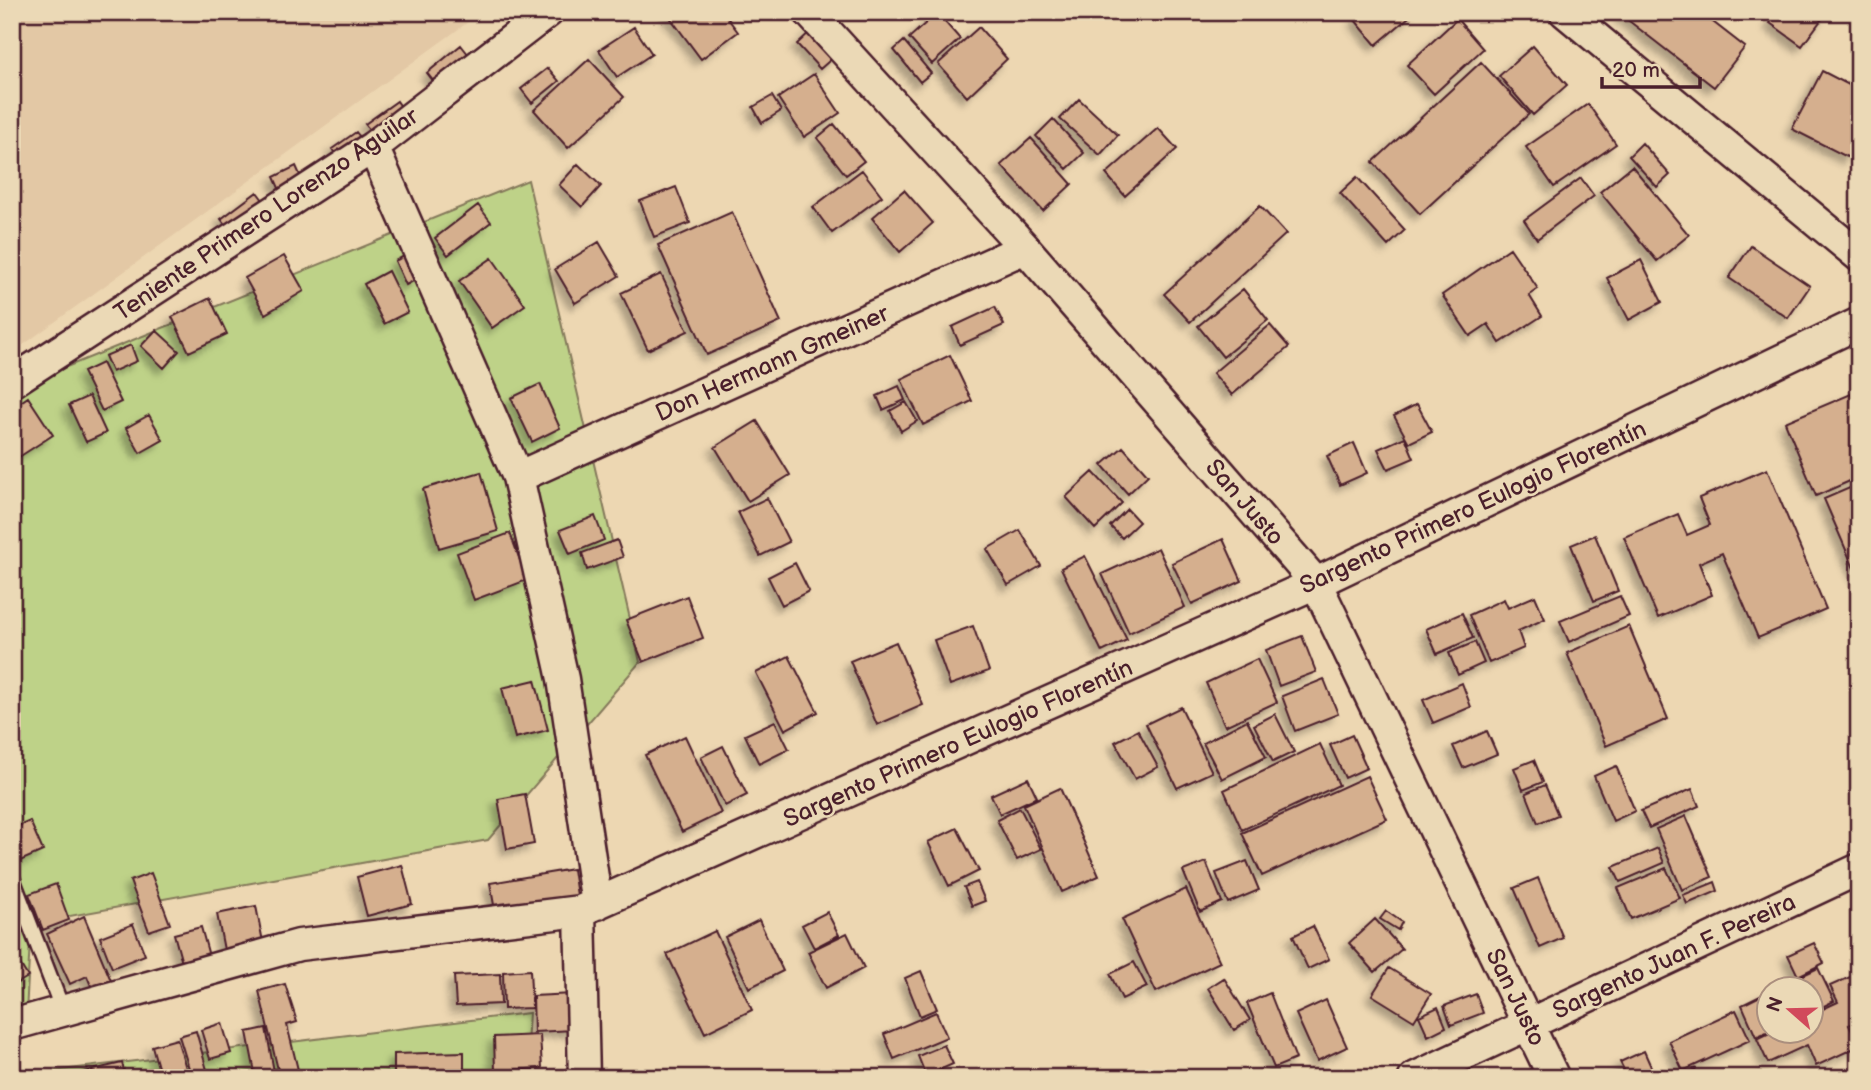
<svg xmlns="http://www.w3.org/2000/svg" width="1871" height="1090" font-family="'Balsamiq Sans',sans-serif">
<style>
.built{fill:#e3c8a5}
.green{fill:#bed288;stroke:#84785a;stroke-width:2}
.building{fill:#d5af8e;stroke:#4a1f2b;stroke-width:2;filter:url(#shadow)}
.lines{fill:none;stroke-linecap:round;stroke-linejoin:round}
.lane-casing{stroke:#4a1f2b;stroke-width:19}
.street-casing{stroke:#4a1f2b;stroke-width:35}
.lane{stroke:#ebd9b6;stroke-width:14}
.street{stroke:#ebd9b6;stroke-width:30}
.labels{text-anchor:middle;stroke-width:5;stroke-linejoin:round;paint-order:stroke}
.street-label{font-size:24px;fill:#4a1f2b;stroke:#ebd9b6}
</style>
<defs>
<filter id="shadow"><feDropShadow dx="-6" dy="6" stdDeviation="3.5" flood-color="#0004"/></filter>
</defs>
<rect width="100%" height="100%" fill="#edd7b2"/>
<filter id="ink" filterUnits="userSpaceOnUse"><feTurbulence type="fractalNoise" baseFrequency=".0143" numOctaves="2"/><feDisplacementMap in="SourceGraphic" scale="14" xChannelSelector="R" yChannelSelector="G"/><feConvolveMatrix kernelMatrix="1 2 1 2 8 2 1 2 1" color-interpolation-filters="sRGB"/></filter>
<g filter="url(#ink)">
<path class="built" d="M12,12H482L12,353Z"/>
<path class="green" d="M528,180L640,662L488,840L31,923L26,1013L12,1025V389Z
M529,1013L525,1078H21L29,1074Z"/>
<path class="building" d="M666,12H723L738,32L701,59Z
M1364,12H1415L1376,45L1355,20Z
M1622,12H1700L1745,47L1714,87L1620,14Z
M1778,12H1827L1802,46L1770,23Z
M937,13L960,39L932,64L909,38Z
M1457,19L1483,49L1434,94L1407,65Z
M634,27L652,54L617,77L599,50Z
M979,27L1007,59L967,97L938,64Z
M814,28L837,54L820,69L797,44Z
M904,41L931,73L920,82L894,50Z
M461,45L476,64L441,91L427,73Z
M1533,46L1567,85L1533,115L1499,76Z
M589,59L624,97L568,148L534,110Z
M1481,62L1529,114L1420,214L1373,162Z
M548,68L559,81L532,103L521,89Z
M1822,71L1859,90V138L1849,158L1792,129Z
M814,74L840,113L804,137L778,98Z
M772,96L781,111L762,123L753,107Z
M1079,99L1118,135L1100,155L1060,119Z
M397,101L408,117L377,139L365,124Z
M1588,104L1616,144L1554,187L1526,147Z
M1053,119L1084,153L1067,169L1036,136Z
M834,124L864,161L846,175L817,138Z
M1158,128L1177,149L1125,196L1106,174Z
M356,132L367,146L342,164L332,149Z
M1031,138L1072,184L1043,211L1001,165Z
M1642,143L1670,175L1657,187L1629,156Z
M578,164L601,186L582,207L559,185Z
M296,166L304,184L282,195L274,177Z
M1632,166L1689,235L1657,261L1600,192Z
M862,170L882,196L832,233L813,207Z
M1357,177L1405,230L1388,246L1340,193Z
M1581,178L1594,196L1537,239L1524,220Z
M676,187L690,223L654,237L640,201Z
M904,190L933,223L900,252L872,218Z
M257,192L269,208L233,235L221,219Z
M478,205L491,222L448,255L435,238Z
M1260,206L1286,234L1190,322L1164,294Z
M732,212L781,322L707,355L658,245Z
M599,242L619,276L575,303L555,269Z
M1751,246L1810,286L1788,318L1729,278Z
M1510,248L1538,289L1529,295L1542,316L1500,343L1488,324L1470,336L1442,295Z
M406,255L417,279L406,285L395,261Z
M284,256L304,291L265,314L245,278Z
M492,258L525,305L492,328L459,281Z
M1641,260L1662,302L1629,320L1607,278Z
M388,271L408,312L384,324L364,284Z
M661,274L688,331L648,350L621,293Z
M1243,289L1268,320L1223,357L1198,326Z
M210,298L227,334L189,352L172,317Z
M995,307L1004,325L960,345L952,327Z
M1270,325L1289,347L1232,395L1213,373Z
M156,330L179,351L164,368L141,346Z
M131,345L137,361L112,372L105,356Z
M950,355L972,401L923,425L901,379Z
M102,363L121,402L102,411L83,372Z
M540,384L560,428L532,442L511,398Z
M899,386L905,400L883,410L877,396Z
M1851,394L1859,413V477L1816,496L1785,422Z
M89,396L106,433L86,442L69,405Z
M28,397L53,435L19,457L12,448V408Z
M906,402L917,421L901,431L890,411Z
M1417,404L1432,432L1409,443L1394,416Z
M149,415L163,440L140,453L126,428Z
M757,421L790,475L748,501L715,447Z
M1405,437L1414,458L1388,469L1378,449Z
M1354,443L1367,473L1340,485L1327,456Z
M1123,447L1148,475L1128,494L1102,465Z
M1767,469L1826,609L1758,638L1722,553L1699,563L1712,595L1658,618L1624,537L1678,514L1687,535L1710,525L1699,498Z
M481,472L498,531L439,548L423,489Z
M1093,472L1122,503L1095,529L1066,497Z
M1859,484V580L1824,499Z
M767,498L789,542L760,556L738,512Z
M1127,509L1139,522L1122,538L1110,526Z
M595,516L604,540L570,554L560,530Z
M1020,530L1041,566L1008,585L987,549Z
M510,533L527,580L474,600L457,553Z
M1595,535L1618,591L1594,601L1571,545Z
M1223,539L1242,581L1192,604L1172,563Z
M617,540L623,557L587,570L582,553Z
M1158,548L1185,607L1129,633L1102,574Z
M1085,556L1127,640L1102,652L1061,568Z
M795,563L809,591L782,605L768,577Z
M687,596L703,638L643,662L626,620Z
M1535,596L1545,619L1518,631L1524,648L1489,663L1469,615L1504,599L1508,608Z
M1620,596L1629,616L1569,642L1560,621Z
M1462,613L1473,638L1437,654L1426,629Z
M973,626L989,671L950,685L934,640Z
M1629,626L1668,719L1606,746L1567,653Z
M1302,636L1316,672L1279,686L1266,650Z
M896,642L923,705L877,725L850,661Z
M1475,642L1484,663L1458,675L1449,653Z
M789,656L818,712L785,730L756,673Z
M1257,659L1277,702L1225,726L1206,683Z
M1324,679L1338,714L1295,731L1282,696Z
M535,680L548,730L515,738L502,688Z
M1462,683L1471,707L1433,723L1423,700Z
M1181,707L1212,772L1177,788L1146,724Z
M1275,714L1294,752L1273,762L1254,725Z
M1247,720L1266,757L1222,779L1203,743Z
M775,721L789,749L759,764L745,735Z
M1138,730L1158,767L1135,779L1115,742Z
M1487,731L1497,754L1463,768L1453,746Z
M1352,735L1367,768L1345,778L1330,745Z
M685,736L721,813L682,832L645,755Z
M1320,744L1339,785L1242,830L1224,790Z
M723,746L747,795L725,806L701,757Z
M1534,760L1543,782L1523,790L1514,768Z
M1616,766L1635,811L1613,821L1594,776Z
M1367,776L1387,819L1262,876L1242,833Z
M1028,778L1037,797L1000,814L991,795Z
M1545,785L1558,815L1538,823L1526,793Z
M1060,788L1099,876L1062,892L1024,805Z
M1692,789L1699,806L1649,828L1641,811Z
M525,794L534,844L507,849L498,799Z
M1020,808L1041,849L1017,860L997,820Z
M1686,816L1712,877L1682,890L1656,829Z
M30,821L43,851L13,864L12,829Z
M957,828L979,871L949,886L928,842Z
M1658,848L1664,863L1620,882L1613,867Z
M1247,861L1259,890L1228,903L1216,873Z
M1206,862L1222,902L1200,912L1183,871Z
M402,865L412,904L367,916L357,877Z
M1666,868L1680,898L1631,919L1618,888Z
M573,869L578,902L496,916L490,883Z
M151,873L170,924L149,931L130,881Z
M1538,878L1563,938L1540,948L1514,888Z
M977,882L985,901L972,906L964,887Z
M1715,882L1718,891L1687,904L1683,895Z
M56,884L69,920L43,930L29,894Z
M1186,889L1220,962L1156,992L1122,919Z
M256,906L263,942L224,950L217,914Z
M1386,911L1402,922L1398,930L1380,919Z
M827,912L839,935L814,948L802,925Z
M84,916L115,990L96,998L87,976L70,984L47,934Z
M1375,919L1402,949L1375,972L1349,943Z
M759,920L783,971L749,988L725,937Z
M133,924L145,955L112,968L100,937Z
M1313,926L1329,959L1308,969L1293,936Z
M201,927L209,956L182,963L174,934Z
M715,931L752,1010L705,1033L667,954Z
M847,933L864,968L826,988L808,952Z
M1814,943L1824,963L1798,976L1788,955Z
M12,951L28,977L12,986Z
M1134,962L1147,987L1122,999L1110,974Z
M1389,968L1431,994L1414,1021L1372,995Z
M1818,968L1834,1001L1812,1012V988H1776Z
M530,970L532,1008L504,1009L503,972Z
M921,971L937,1009L920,1016L905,978Z
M500,974L501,1004L456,1006L454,976Z
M1857,974L1859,1021L1849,1025L1859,1046L1816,1066L1807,1045L1768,1063L1757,1039L1776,1030H1812V1014L1838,1002L1830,986Z
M1224,978L1250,1020L1234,1030L1208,988Z
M285,984L297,1022L287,1025L300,1078H280L259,991Z
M1770,991L1771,1030L1756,1037L1742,1005Z
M1270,993L1296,1059L1274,1068L1247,1003Z
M573,994L574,1030L534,1032L533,996Z
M1476,994L1483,1013L1451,1025L1444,1006Z
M1326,1000L1347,1047L1317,1061L1296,1014Z
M1438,1007L1446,1027L1428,1036L1419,1016Z
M1736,1010L1750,1040L1683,1071L1669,1041Z
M936,1012L947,1037L894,1059L884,1034Z
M222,1023L231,1053L210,1059L201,1030Z
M266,1028L275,1077L256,1078L247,1032Z
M196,1031L209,1077L205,1078H192L179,1036Z
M540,1035L542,1068L495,1071L494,1037Z
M177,1039L189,1078H161L152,1046Z
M944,1045L953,1064L926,1076L918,1056Z
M1644,1051L1656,1078H1628L1620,1062Z
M464,1052V1078H394V1054Z
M122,1063L126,1078H81L80,1073Z
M1695,1069L1699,1078H1678Z
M529,1074V1078H501L500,1075Z"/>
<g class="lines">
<g class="lane-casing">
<path id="lane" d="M12,878L63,1011"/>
</g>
<g class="street-casing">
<path id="street" d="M809,12L1025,248L1316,583L1554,1078
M1565,12L1859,256
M373,147L518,477L563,679L597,904
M12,382L373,147L548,12
M518,477L1025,248
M580,911L584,1078
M12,1025L299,945L580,911L1316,583L1859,323
M1414,1078L1859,869"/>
</g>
<use href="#lane" class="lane"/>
<use href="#street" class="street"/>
</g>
</g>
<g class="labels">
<g class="street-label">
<text transform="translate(266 214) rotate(-34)" y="8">Teniente Primero Lorenzo Aguilar</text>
<text transform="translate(772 363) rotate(-24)" y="8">Don Hermann Gmeiner</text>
<text transform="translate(1245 502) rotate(49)" y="8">San Justo</text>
<text transform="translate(1473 507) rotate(-25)" y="8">Sargento Primero Eulogio Florentín</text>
<text transform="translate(958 743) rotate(-24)" y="8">Sargento Primero Eulogio Florentín</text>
<text transform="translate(1674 956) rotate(-25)" y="8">Sargento Juan F. Pereira</text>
<text transform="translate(1516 997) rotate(64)" y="8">San Justo</text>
</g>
</g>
<rect width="1871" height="1090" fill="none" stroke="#ebd9b6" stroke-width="42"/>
<rect x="21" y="21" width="1829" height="1048" fill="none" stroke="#4a1f2b" stroke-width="2.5" filter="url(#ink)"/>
<g transform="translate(1790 1010) rotate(290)"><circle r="33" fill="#ebd9b6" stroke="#ab8f7e" stroke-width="2"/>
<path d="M0-5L12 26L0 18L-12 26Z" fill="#d1495b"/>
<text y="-10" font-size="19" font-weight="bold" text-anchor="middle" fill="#4a1f2b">N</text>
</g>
<path d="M1602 77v10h98v-10" fill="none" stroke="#4a1f2b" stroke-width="3.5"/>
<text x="1612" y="77" font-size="21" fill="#4a1f2b" stroke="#ebd9b6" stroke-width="5" paint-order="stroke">20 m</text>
</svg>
